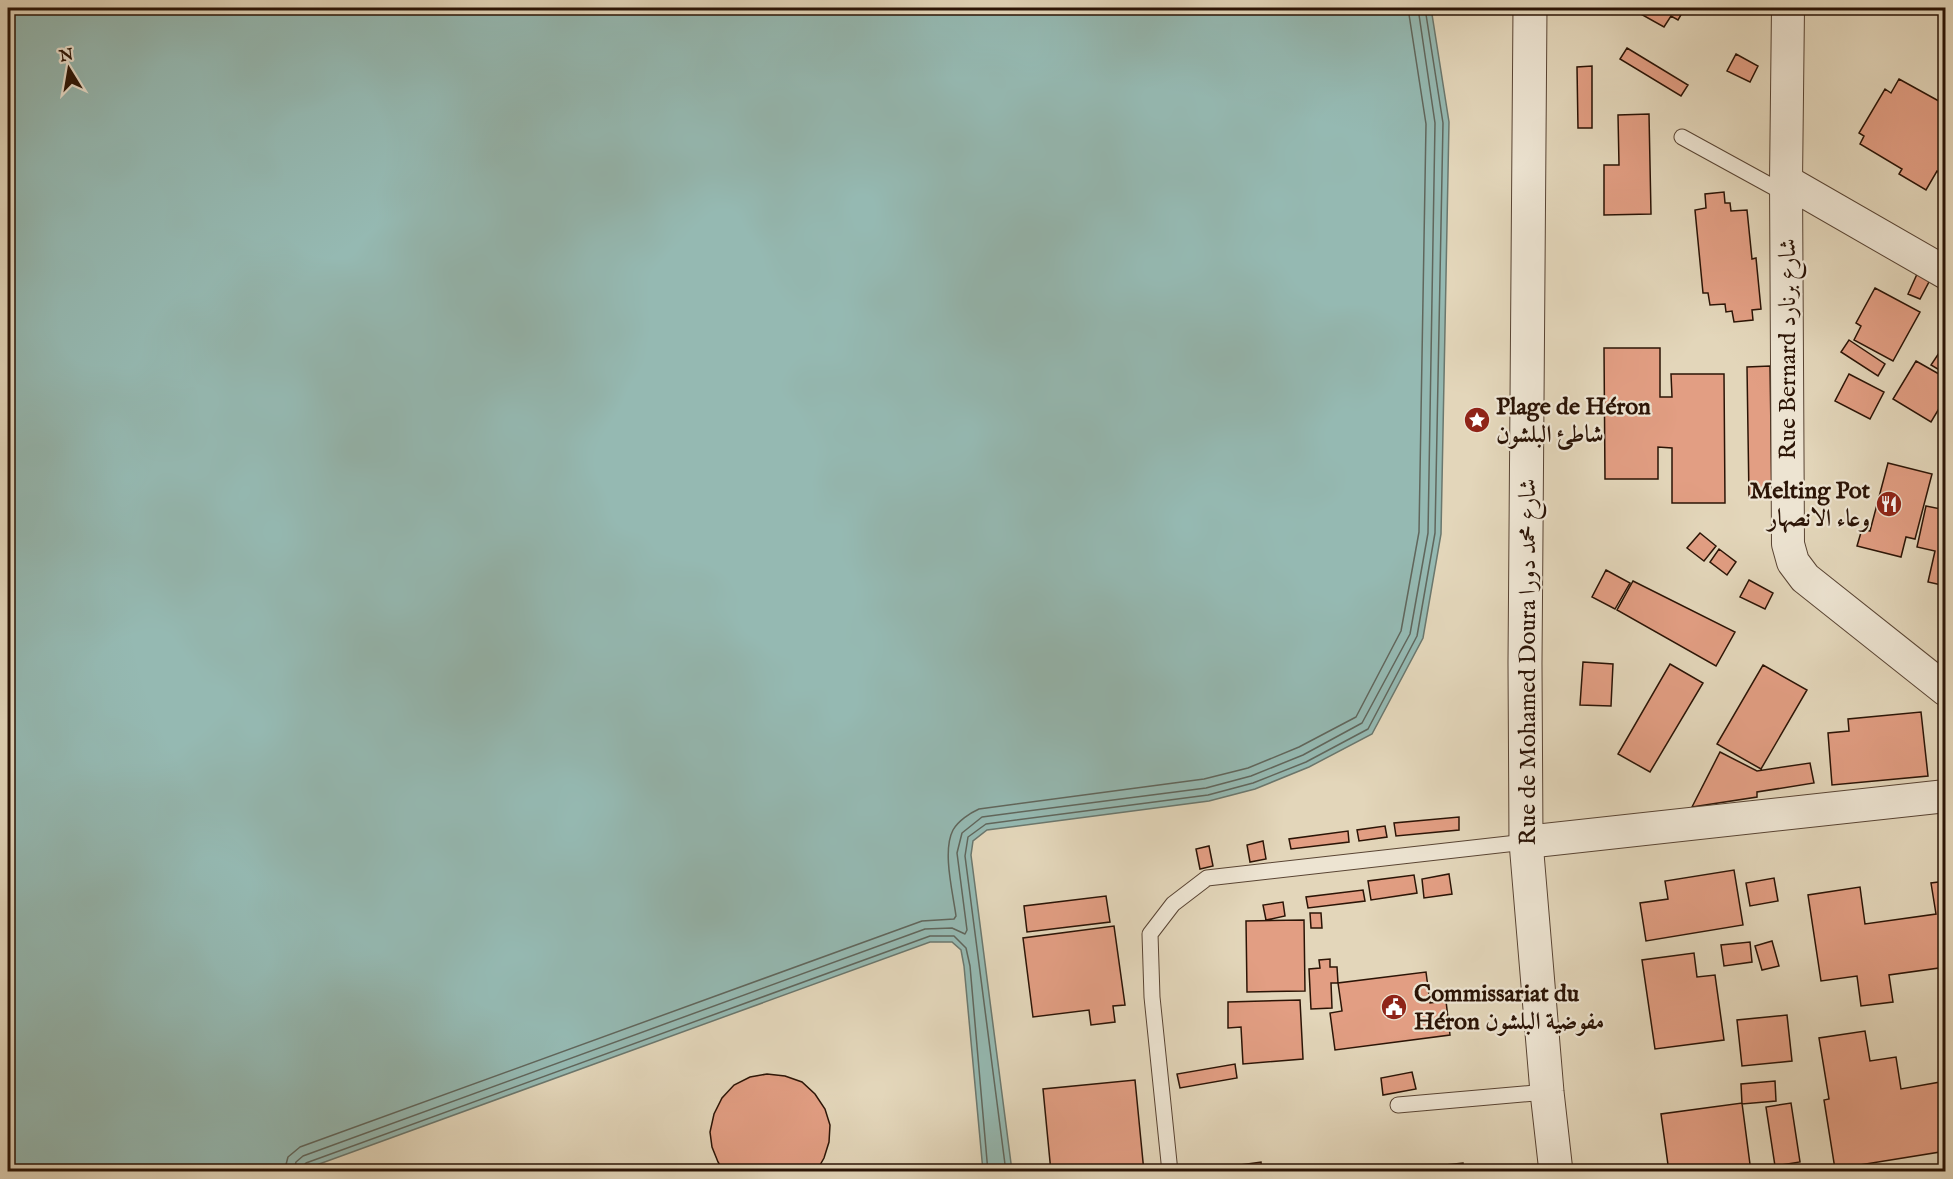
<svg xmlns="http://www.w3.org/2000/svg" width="1953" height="1179" font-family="'IM FELL English',Amiri,serif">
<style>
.water{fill:#95b9b2;stroke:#6b776d;stroke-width:1.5}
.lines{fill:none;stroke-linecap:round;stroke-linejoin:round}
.shore{stroke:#60665c;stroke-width:1.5}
.building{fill:#e29e83;stroke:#2b1406;stroke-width:1.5}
.service-casing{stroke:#594433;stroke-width:17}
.minor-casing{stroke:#594433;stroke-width:34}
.tertiary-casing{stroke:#594433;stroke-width:35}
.service{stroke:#ede4d2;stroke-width:15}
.minor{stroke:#ede4d2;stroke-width:32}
.tertiary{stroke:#ede4d2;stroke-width:33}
.labels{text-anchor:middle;stroke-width:4.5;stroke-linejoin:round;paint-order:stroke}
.street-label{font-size:24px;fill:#2b1406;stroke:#ede4d2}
.poi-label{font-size:24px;font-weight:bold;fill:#2b1406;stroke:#ede4d2;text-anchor:start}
</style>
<rect width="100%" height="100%" fill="#e3d6ba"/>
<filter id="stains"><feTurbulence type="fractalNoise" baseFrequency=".00333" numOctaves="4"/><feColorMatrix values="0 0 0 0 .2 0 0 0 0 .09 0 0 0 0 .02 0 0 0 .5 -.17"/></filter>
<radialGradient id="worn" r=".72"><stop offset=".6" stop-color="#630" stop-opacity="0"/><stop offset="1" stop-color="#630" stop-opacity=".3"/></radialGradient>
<path class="water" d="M8,8H1431L1449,122L1441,534L1423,638L1372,734L1309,767L1255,789L1209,801L987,830L973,841L971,855L1012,1171H983L964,966L961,950L952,942H930L300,1171H8Z"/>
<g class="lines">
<path class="shore" d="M284,1172L288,1157L300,1147L922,921L954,919L956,916C953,893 942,851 953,830C958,821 970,813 979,809L1204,779L1248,768L1299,747L1356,717L1401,631L1419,532L1426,124L1408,8
M293,1172L296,1162L303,1156L925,929L952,928L965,934L967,930L957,853L962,833L982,817L1206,788L1251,776L1303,755L1362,723L1410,634L1428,533L1435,123L1418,8
M301,1172L302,1167L306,1163L930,936H954L966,948L970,966L988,1172
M1006,1172L965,856L968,837L986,824L1208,795L1253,783L1306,762L1368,729L1417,636L1435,533L1443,123L1425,8"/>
</g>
<path class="building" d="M1630,8H1685L1678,20L1671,16L1664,27Z
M1627,48L1688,85L1681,96L1620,59Z
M1736,54L1758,66L1750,82L1727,71Z
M1592,66V128H1578L1577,67Z
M1899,79L1946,105V173L1944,175L1937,171L1926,190L1899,174L1902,169L1860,144L1864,136L1859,133L1885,89L1891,93Z
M1649,114L1651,214L1604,215V165H1619L1618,115Z
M1724,192L1725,203H1730L1731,211L1747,210L1752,259L1756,258L1761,309L1752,310L1753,320L1734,322L1732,311L1726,312L1725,304L1710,305L1708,293H1703L1695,210L1706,208L1705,194Z
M1918,272L1931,278L1920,299L1908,294Z
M1875,288L1920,312L1893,361L1854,340L1861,326L1856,323Z
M1849,340L1885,364L1878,376L1841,352Z
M1604,348H1660V397H1672L1671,374H1724L1725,503H1672V448L1658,447V479H1605Z
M1939,353L1946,357V374L1931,365Z
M1916,361L1946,378V397L1931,422L1893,399Z
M1770,366L1772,498H1749L1747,367Z
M1849,374L1884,392L1870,419L1835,401Z
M1888,463L1932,474L1915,539L1906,537L1901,557L1857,546L1862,529L1870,531Z
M1926,506L1946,510V586L1928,582L1935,551L1917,547Z
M1700,533L1716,546L1704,561L1687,548Z
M1719,549L1736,562L1727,575L1710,562Z
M1606,570L1630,583L1615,609L1592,597Z
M1749,580L1773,593L1765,609L1740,597Z
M1633,581L1735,632L1716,666L1617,610Z
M1583,662L1613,664L1611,706L1580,705Z
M1670,664L1703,683L1650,772L1618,754Z
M1763,665L1807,690L1761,769L1717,744Z
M1921,712L1928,776L1832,785L1828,733L1849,731L1848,719Z
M1720,752L1757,771L1810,763L1814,783L1757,792V797L1692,807Z
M1459,817V830L1396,836L1394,823Z
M1385,826L1387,837L1359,841L1357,830Z
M1348,831L1349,842L1291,849L1289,839Z
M1263,841L1266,859L1250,862L1247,845Z
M1209,846L1213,866L1200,869L1196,849Z
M1734,870L1743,925L1646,941L1640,903L1668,899L1665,881Z
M1449,874L1452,894L1424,898L1422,879Z
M1414,875L1417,893L1371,900L1368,881Z
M1774,878L1778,901L1750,906L1746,883Z
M1946,881V967L1889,975L1893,1002L1861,1006L1857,976L1821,981L1808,895L1860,887L1865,924L1936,914L1931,883Z
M1363,890L1365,901L1308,908L1306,897Z
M1106,896L1110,922L1027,932L1024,906Z
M1283,902L1285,916L1266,920L1263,905Z
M1310,913H1321L1322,928H1311Z
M1304,920L1305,991L1247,992L1246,921Z
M1114,926L1125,1005L1113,1006L1115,1022L1091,1025L1089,1010L1033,1017L1023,938Z
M1772,941L1779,966L1762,970L1755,946Z
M1750,942L1752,962L1724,966L1721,945Z
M1694,953L1697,977L1715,975L1724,1040L1655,1049L1642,960Z
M1330,959V967H1337L1338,983H1331L1332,1008L1311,1009L1309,969L1320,968L1319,960Z
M1426,972L1430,1003L1446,1001L1450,1035L1335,1050L1330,1013L1342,1011L1338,983Z
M1300,1000L1303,1059L1243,1064L1241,1027L1228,1028V1002Z
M1787,1015L1792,1061L1742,1066L1737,1020Z
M1865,1031L1870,1061L1896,1057L1901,1089L1946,1081V1151L1835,1169L1824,1100L1829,1099L1819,1038Z
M1235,1064L1237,1078L1180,1088L1177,1074Z
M1412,1072L1416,1089L1383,1095L1381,1078Z
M767,1074L785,1076L802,1082L815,1094L825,1109L830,1125L829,1142L824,1158L816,1172H724L718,1162L712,1147L710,1132L714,1114L722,1098L734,1085L750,1077Z
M1135,1080L1144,1172H1051L1043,1089Z
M1775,1081L1776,1101L1742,1104L1741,1084Z
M1742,1103L1751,1172H1669L1661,1114Z
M1791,1103L1800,1162L1775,1166L1766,1107Z
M1261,1162L1262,1172H1226V1167Z
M1463,1163L1464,1172H1410L1409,1169Z"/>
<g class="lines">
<g class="service-casing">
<path id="service" d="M1682,137L1786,194
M1398,1105L1547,1092
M1170,1172L1152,997L1150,934L1173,904L1207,878L1526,842"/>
</g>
<g class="minor-casing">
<path id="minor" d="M1788,8L1786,181L1788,544L1793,562L1805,578L1946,690
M1786,181L1946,273
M1526,842L1946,796"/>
</g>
<g class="tertiary-casing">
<path id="tertiary" d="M1530,8L1525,663L1526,842L1547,1092L1556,1172"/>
</g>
<use href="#service" class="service"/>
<use href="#minor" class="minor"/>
<use href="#tertiary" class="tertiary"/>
</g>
<defs>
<g id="sight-disc" transform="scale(1.35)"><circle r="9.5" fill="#8f2418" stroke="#ede4d2"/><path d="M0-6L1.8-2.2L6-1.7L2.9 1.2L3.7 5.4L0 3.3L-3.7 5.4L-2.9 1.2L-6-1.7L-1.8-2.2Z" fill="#fff"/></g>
<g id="restaurant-disc" transform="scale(1.35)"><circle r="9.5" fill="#8f2418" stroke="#ede4d2"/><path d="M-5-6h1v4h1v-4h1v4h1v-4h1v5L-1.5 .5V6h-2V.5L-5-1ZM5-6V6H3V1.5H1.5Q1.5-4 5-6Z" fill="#fff"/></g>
<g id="civic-disc" transform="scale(1.35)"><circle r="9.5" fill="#8f2418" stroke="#ede4d2"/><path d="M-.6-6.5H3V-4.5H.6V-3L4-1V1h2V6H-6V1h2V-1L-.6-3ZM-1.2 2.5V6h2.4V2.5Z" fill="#fff"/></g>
</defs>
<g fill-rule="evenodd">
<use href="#sight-disc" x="1477" y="420"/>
<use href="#restaurant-disc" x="1889" y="504"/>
<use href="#civic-disc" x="1394" y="1007"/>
</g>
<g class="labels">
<g class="street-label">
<text transform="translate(1787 349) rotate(-90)" y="8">Rue Bernard شارع برنارد</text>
<text transform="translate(1527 662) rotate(-90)" y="8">Rue de Mohamed Doura شارع محمد دورا</text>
</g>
<g class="poi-label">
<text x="1496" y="414">Plage de Héron<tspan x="1496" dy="28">شاطئ البلشون</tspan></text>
<text x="1870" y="498" text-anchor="end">Melting Pot<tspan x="1870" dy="28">وعاء الانصهار</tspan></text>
<text x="1414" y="1001">Commissariat du<tspan x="1414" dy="28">Héron مفوضية البلشون</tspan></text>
</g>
</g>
<rect width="1953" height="1179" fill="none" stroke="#e3d6ba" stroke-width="30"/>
<rect x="9" y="9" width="1935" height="1161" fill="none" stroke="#2b1406" stroke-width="3"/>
<rect x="15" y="15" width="1923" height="1149" fill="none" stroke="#2b1406" stroke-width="1.5"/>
<g transform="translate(69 69) rotate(349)" stroke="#ede4d2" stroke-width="4.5" paint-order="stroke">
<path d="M0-4.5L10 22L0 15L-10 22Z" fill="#2b1406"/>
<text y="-9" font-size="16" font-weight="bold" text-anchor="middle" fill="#2b1406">N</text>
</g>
<rect width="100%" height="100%" filter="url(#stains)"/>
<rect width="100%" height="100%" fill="url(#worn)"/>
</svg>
